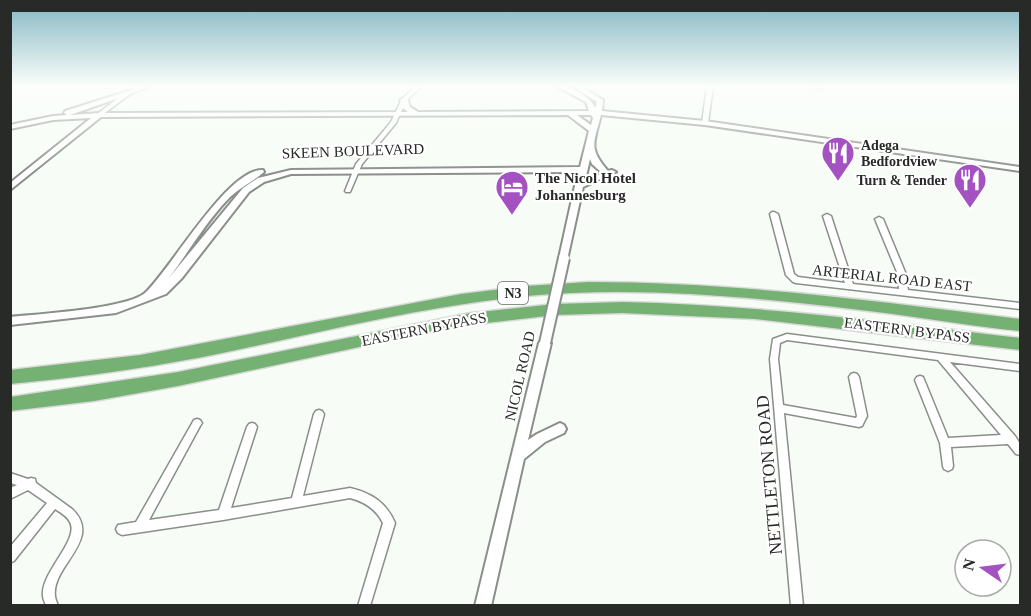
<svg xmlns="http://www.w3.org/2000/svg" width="1031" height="616" font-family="'Times New Roman',serif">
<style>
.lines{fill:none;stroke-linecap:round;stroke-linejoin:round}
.street-casing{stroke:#898f89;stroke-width:3}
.secondary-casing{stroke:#898f89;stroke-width:4}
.highway-casing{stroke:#d8d9d8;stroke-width:3}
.street{fill:#fff;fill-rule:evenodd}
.secondary{fill:#fff;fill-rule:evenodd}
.highway{fill:#75b173;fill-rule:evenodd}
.secondary-bridge-casing{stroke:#898f89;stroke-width:14;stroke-linecap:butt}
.secondary-bridge{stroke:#fff;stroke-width:10}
.labels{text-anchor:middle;stroke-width:4.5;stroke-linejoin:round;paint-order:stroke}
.far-poi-label{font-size:14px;font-weight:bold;fill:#272a27;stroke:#fff;text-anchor:start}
.shield{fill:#fff;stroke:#686a68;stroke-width:1.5}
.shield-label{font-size:14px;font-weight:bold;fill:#272a27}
.street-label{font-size:15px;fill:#272a27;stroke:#fff}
.poi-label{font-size:15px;font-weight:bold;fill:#272a27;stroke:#fff;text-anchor:start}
.near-street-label{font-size:18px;fill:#272a27;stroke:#fff}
</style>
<rect width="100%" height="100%" fill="#f7fdf6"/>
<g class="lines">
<g class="street-casing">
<path id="street" d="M142,86H151L130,94L101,116L96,115L126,92Z
M416,86H422L406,101L396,123L362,164L350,192H346L345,191L356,164L391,122L402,99Z
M707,86H713L708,123L705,125L702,123Z
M815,86H821V88L816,89Z
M772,212H774L778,214L794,274L798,277L845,283L823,216L827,214L831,216L853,284L899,289L897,272L875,219L879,217L883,219L905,272L908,290L1020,303V309L796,283L793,282L786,275L770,214Z
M787,334L1020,364V371L950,362L1015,436L1020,444V455L1016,454L1008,444L951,447L953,466L952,469L948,471L944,469L943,466L940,443L915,380L917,377L920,376L923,377L948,438L1001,435L938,360L787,340L780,343L778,359L783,405L856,418L857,416L849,377L851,374L854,373L857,374L859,377L867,416L862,426L859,427L784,413L803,606H791L770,359L773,339Z
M319,410L322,411L324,414L303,496L350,488C371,493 386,502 395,523L370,606H358L383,523C376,509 365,502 350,498L223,520L122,535L118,533L116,529L118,525L136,522L194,420L197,419L200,420L202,423L200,426L149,520L219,510L247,427L249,424L252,423L255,424L257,427L231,508L292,498L314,414L316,411Z
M10,473L28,479L31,478L35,479L36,483L72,509C104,539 51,566 55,596C55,599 57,602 58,606H46C45,602 43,599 43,596C40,573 80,540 70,522C67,516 60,512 55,509L14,561L10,563V547L47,503L28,490L10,499V488L17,485L10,483Z"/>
</g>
<g class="secondary-casing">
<path id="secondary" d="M556,86C570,86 590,95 595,108L597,102L572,86H580L603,100L602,111L705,121L1020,167V171L705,125L601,115C594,143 588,148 608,171L612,170L616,172L583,187L567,260L564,261L559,258L578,172L291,174L264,182L249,192L182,278L166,294L116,313L10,325V317C38,314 126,309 145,293C171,269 228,168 263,170L264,172C254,181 241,187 230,197C206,221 189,252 168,279L243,188L258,178L291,170L580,167L589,131L568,115L101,117L10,190V183L91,118L53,120L10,129V125L53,116L67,115L64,113L65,111L128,91L131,93L130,94L70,115L99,113L408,112L403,108L400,100L404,98L408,100L410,107L418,112L589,111L586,102ZM577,115H591L593,118L591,125ZM590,159L592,164L602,173L585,181Z
M545,339L549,340L551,343L528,440L537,434L560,423L564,425L566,429L564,433L545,442L524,459L491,606H475L539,343L541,340Z"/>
</g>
<g class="highway-casing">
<path id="highway" d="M588,282C733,282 876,301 1020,319V331C978,327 936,320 893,314C772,299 648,285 526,296C416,307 310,335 203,357C139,369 75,378 10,384V370L140,355L461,294L526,286Z
M622,302C756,305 887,322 1020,338V350L755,319L622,313L555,315L452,327L178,386L94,401L10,411V397L178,372L471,313L555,304Z"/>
</g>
<use href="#street" class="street"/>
<use href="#secondary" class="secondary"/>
<use href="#highway" class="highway"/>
<g class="secondary-bridge-casing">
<path id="secondary-bridge" d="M545,343L564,258"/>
</g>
<use href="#secondary-bridge" class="secondary-bridge"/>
</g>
<linearGradient id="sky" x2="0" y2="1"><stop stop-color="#83b6c3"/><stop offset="0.5" stop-color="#fbfefb"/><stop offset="1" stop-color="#fbfefb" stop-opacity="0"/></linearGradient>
<rect width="1031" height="172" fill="url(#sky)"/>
<defs>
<g id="restaurant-pin" transform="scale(1.725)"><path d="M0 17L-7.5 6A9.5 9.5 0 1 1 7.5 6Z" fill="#a452c2" stroke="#fff"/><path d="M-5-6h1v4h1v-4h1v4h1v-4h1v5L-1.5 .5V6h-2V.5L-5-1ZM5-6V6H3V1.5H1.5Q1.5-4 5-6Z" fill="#fff"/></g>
<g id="hotel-pin" transform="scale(1.725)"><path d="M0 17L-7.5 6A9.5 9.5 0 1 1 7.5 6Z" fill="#a452c2" stroke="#fff"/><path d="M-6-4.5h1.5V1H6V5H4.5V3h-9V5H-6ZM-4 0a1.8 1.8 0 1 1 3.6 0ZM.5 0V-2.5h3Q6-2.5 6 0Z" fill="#fff"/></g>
</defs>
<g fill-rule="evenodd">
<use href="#restaurant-pin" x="838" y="153"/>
<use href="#restaurant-pin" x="970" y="180"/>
<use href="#hotel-pin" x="512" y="187"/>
</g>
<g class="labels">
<g class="far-poi-label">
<text x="861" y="150">Adega<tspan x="861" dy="16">Bedfordview</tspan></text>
<text x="947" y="185" text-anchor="end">Turn &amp; Tender</text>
</g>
<rect class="shield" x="498" y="282" width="30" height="22" rx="4.5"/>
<g class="shield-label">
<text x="513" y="298">N3</text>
</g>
<g class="street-label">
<text transform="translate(353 151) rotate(-2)" y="5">SKEEN BOULEVARD</text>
<text transform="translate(892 278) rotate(6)" y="5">ARTERIAL ROAD EAST</text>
<text transform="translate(424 329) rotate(-11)" y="5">EASTERN BYPASS</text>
<text transform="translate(907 330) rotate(7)" y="5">EASTERN BYPASS</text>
<text transform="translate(520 376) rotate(-77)" y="5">NICOL ROAD</text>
</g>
<g class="poi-label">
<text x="535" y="183">The Nicol Hotel<tspan x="535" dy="17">Johannesburg</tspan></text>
</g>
<g class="near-street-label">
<text transform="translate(769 475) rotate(-95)" y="6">NETTLETON ROAD</text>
</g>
</g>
<rect width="1031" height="616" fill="none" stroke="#272a27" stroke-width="24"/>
<g transform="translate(983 568) rotate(284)"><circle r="28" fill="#ffffff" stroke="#a9aaa9" stroke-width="1.5"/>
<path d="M0-4.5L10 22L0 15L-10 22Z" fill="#a452c2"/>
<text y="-9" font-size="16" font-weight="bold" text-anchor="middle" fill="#272a27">N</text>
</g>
</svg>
